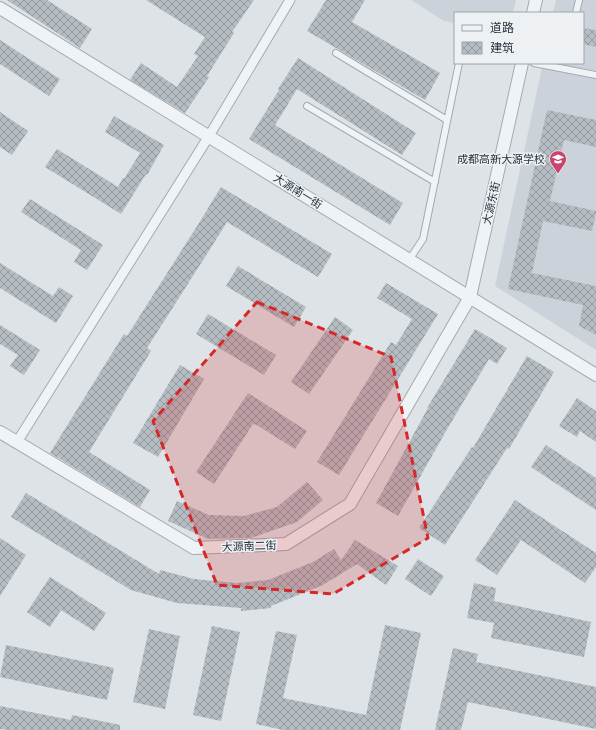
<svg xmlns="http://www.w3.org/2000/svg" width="596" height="730" font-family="'IBM Plex Sans','Noto Sans SC',sans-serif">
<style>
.built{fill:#ccd2d9}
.building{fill:url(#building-cross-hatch)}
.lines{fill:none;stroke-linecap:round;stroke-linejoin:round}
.service-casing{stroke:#a3abb1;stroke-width:8}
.pedestrian-casing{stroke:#a3abb1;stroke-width:11}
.minor-casing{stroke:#a3abb1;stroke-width:14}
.service{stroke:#f0f3f5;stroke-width:6}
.pedestrian{stroke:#f0f3f5;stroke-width:9}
.minor{stroke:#f0f3f5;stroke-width:12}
.marked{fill:#d62828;fill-opacity:0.2;stroke:#d62828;stroke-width:3;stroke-dasharray:8 5;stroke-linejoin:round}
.labels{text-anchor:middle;stroke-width:3;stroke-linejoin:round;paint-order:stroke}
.poi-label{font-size:11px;fill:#27333d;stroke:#edf1f4;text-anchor:end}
.street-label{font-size:11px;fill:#27333d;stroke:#edf1f4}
</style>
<defs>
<pattern id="building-cross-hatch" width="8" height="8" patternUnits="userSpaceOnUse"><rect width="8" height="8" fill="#b5bdc3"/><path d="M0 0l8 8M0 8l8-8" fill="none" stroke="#939aa0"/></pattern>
</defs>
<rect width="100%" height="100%" fill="#dde3e7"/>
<path class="built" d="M411,0H516L513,13H455V23L444,21Z
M556,0H596V350L495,286L543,63H583V13H553Z"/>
<path class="building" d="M7,0H47L92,29L80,48Z
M146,0H254L232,32L234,33L207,76L209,77L185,113L130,80L141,63L177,87L198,56L194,54L205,37Z
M326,0H365L352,22L440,73L425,100L307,31Z
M583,28L596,30V47L583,44Z
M0,40L60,79L49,96L0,64Z
M298,58L416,133L402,155L297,89L282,114L275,125L403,203L390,225L249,139L279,90L278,89Z
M547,110L596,120V147L564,140L550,201L596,211V213L592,231L543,221L532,273L596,286V335L579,326L583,305L508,289Z
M0,112L28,131L12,155L0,147Z
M114,116L164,145L147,175L146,174L121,214L45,167L57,149L118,187L123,178L124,179L140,153L105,132Z
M221,187L332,254L318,277L227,222L212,246L147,348L151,351L89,452L150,490L140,507L50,453L124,334L127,336L199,223Z
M30,199L103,245L87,270L74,262L81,250L21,212Z
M0,263L53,296L59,287L73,296L56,323L0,288Z
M238,266L306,307L294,327L226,286Z
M386,283L438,314L339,475L317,462L391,342L396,345L412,319L377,298Z
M208,314L276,355L264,375L196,334Z
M335,317L353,330L309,394L291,382Z
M0,325L40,350L24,375L10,366L18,355L0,344Z
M475,329L507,348L497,364L489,359L446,431L398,516L376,503L428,408H427Z
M527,356L554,372L509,449L507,448L445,545L419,528L472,447L473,448Z
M180,365L204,379L158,457L133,443Z
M248,393L307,431L295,449L255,424V425L253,424L214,484L196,472Z
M577,398L596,411V442L580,431L577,437L559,426Z
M546,445L596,478V510L531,467Z
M307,482L323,500L297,522L251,538L208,539L168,521L177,501L209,515L244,516L277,507Z
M26,493L159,574L160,570L194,579L236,583L268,580L313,562L334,549L341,560L355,540L398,566L386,585L357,564L323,585L271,606V608L241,611V608L177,603L131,590L11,517Z
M515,500L596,553V567L585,583L521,540L497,575L475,560Z
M0,538L26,555L0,596Z
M418,559L444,576L431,596L405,579Z
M50,577L106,613L94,631L61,610L50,627L27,612Z
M474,583L496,588L494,601L591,622L584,657L491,638L494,623L467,618Z
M385,625L421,633L400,730H283L256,724L276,631L297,635L283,698L366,715Z
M212,626L240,632L221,721L193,715Z
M149,629L180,636L165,709L133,702Z
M6,645L114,668L107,700L0,677Z
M453,648L478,654L476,662L596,687V729L468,702L461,730H435Z
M0,706L71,720L72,715L120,725V730H7L0,729Z"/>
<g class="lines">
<g class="service-casing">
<path id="service" d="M576,13L579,0
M336,53L447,120
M534,63L596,75
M307,106L435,182
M409,260L423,239L459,63"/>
</g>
<g class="pedestrian-casing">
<path id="pedestrian" d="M17,442L209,136L290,0"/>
</g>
<g class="minor-casing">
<path id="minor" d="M0,8L596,375
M533,13L536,0
M0,432L194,548L286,544L350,504L470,297L522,63"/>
</g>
<use href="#service" class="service"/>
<use href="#pedestrian" class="pedestrian"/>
<use href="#minor" class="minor"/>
</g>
<path class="marked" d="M257,302L391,357L428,538L333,594L217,585L153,421Z"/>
<defs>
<g id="school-pin" transform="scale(0.9)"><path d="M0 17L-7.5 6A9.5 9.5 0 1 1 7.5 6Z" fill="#c94570" stroke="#edf1f4"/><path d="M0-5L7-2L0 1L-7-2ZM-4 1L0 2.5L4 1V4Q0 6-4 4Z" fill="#fff"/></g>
</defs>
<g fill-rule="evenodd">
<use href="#school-pin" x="558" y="159"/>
</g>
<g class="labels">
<g class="poi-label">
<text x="545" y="163">成都高新大源学校</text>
</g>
<g class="street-label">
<text transform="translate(298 191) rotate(32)" y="4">大源南一街</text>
<text transform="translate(491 203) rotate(-77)" y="4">大源东街</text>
<text transform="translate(249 546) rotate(-2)" y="4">大源南二街</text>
</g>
</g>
<rect x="454" y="12" width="130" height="52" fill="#edf1f4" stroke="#9ea5ab"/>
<rect x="462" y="25" width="20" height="6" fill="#f0f3f5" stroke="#9ea5ab"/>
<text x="490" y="32" font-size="12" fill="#27333d">道路</text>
<rect x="462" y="42" width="20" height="12" fill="url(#building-cross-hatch)" stroke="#9ea5ab"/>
<text x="490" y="52" font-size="12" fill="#27333d">建筑</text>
</svg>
